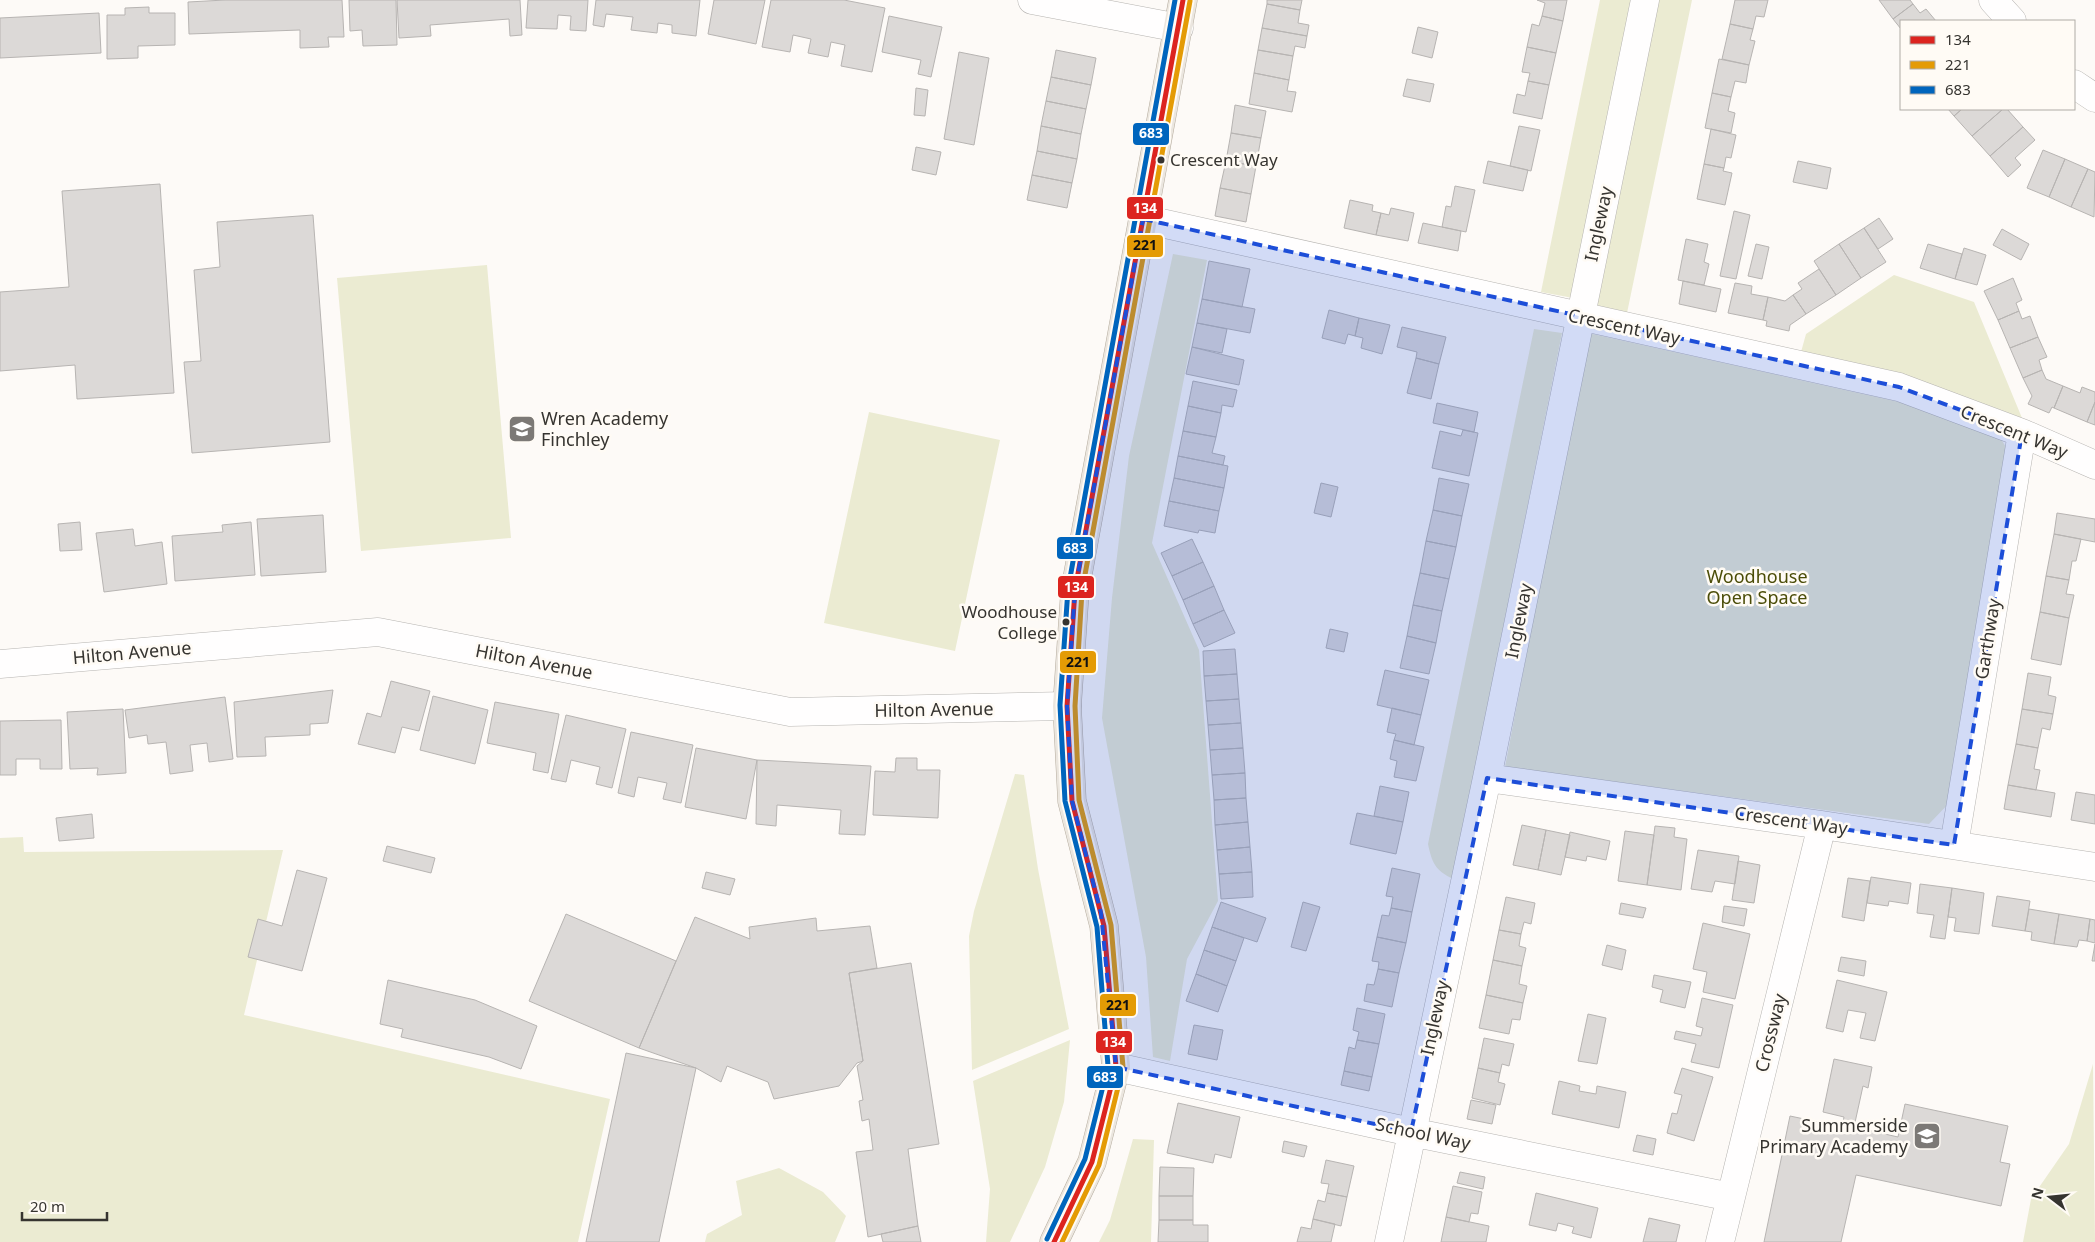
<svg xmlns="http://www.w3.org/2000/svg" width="2095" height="1242" font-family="'Noto Sans',sans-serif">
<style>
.green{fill:#ebebd2}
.building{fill:#dcd9d7;stroke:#b7b4b2}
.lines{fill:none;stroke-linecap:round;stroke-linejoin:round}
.minor-casing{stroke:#b6b4b1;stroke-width:29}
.major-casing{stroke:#b5ac9e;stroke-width:29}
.minor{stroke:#fffefe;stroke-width:28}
.major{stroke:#ebe6df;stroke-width:28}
.bus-1-casing{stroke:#fffbf5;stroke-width:9}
.bus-2-casing{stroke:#fffbf5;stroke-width:9}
.bus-3-casing{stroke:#fffbf5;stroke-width:9}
.bus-1{stroke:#dc241f;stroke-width:5}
.bus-2{stroke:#e49b05;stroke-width:5}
.bus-3{stroke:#0065bd;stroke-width:5}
.marked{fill:#1d4ed8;fill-opacity:0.2;stroke:#1d4ed8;stroke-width:4;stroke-dasharray:10 6;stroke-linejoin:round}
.bus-dot{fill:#363430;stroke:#fffbf5;stroke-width:2}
.labels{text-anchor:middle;stroke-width:5;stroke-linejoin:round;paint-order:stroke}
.bus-label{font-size:17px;fill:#363430;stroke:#fffbf5;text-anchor:start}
.street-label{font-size:18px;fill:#363430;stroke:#fffbf5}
.poi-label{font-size:18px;fill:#363430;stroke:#fffbf5;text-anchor:start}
.park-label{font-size:18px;fill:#4b4d08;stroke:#fffbf5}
.line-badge{stroke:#fffbf5;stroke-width:2}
.badge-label{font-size:14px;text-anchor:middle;font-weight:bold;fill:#fff}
.pale-badge-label{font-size:14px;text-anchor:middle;font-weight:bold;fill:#111}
</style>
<rect width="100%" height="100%" fill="#fdfaf7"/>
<path class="green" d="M1600,0H1633L1573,298L1541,292Z
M1652,0H1692L1627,313L1591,307Z
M1173,254L1207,260L1152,543L1199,650L1218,901L1187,959L1170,1061L1153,1057L1146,957L1102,718L1112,598L1129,456Z
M487,265L511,538L361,551L337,278Z
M1894,275L1974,302L2022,418L1930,384L1801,352L1806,334Z
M1534,329L1562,333L1453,879C1435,870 1432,863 1428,844Z
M1588,333L1908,404L2000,437L2012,458L1952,800L1929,824L1505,767Z
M869,412L1000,440L955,651L824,623Z
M1015,774L1024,775L1038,869L1069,1029L972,1070L969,936L974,911Z
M23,837L24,852L283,850L244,1015L610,1099L578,1242H0V838Z
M1070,1040L1064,1102L1045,1167L1010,1242H986L990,1189L973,1081Z
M2093,1064L2095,1242H2023L2031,1199L2069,1144Z
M1133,1139L1154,1140L1151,1242H1099L1110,1220Z
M779,1168L823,1192L846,1216L835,1242H705L707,1234L742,1215L736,1181Z"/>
<path class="building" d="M225,0H342L344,37H328L329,47L300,48V30L189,34L188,2Z
M349,0H396L397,45L363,46L362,30L350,31Z
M397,0H520L522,35L510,36L509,19L430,25L431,36L399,38Z
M528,0H588L586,31L570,30L571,16L558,15L557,29L526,28Z
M596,0H700L696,36L672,33V25L658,23L657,33L631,30L633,17L606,14L604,27L593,25Z
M714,0H765L756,44L708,34Z
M771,0H844L885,8L872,72L841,66L845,45L831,42L828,57L808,53L811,39L793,35L790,52L762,47Z
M1267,0H1302L1300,10L1267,4Z
M1537,0H1567L1563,21L1542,16L1545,3Z
M1735,0H1768L1764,17L1756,16L1753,29L1730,24Z
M1879,0H1910L1913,4L1893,19Z
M1267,4L1300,10L1298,23L1309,25L1307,36L1262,28Z
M1913,4L1920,13L1926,9L1936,21H1901V29L1893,19Z
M149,7V13H175V45L138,46V58L107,59V15H125V8Z
M99,13L101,53L0,58V18Z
M889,16L942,27L931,77L918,74L921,60L882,52Z
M1542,16L1563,21L1556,53L1527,47L1532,24L1539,26Z
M1730,24L1753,29L1750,40L1755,41L1749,65L1722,59Z
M1418,27L1438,32L1432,58L1412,53Z
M1262,28L1307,36L1305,48L1295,46L1293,56L1258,50Z
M1527,47L1556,53L1549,85L1528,81L1530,73L1522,72Z
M1056,50L1096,58L1091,85L1051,77Z
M1258,50L1293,56L1289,80L1254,73Z
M959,52L989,58L974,145L944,139Z
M1719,59L1749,65L1746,83L1735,81L1731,97L1712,93Z
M1254,73L1289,80L1287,91L1296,92L1292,112L1249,104Z
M1051,77L1091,85L1086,109L1046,101Z
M1407,79L1434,84L1430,102L1403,96Z
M1528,81L1549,85L1542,119L1513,113L1517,94L1525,96Z
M916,88L928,90L925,116L914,115Z
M1712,93L1731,97L1728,111L1735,113L1731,133L1705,128Z
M1046,101L1086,109L1081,134L1041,126Z
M1235,105L1266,111L1261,138L1231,133Z
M1948,109H1962L1954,116Z
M1962,109H2003L1972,136L1954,116Z
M2003,109H2007L2023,127L1990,156L1972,136Z
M1041,126L1081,134L1077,159L1037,151Z
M1519,126L1540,130L1531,171L1510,166Z
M2023,127L2035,140L2015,158L2021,165L2008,177L1990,156Z
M1711,129L1736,135L1731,158L1726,157L1724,168L1704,164Z
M1231,133L1261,138L1256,166L1226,161Z
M916,147L941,152L936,175L912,170Z
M2043,150L2065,159L2049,197L2027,188Z
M1037,151L1077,159L1072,183L1032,175Z
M2065,159L2088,169L2071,207L2049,197Z
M1226,161L1256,166L1251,194L1220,188Z
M1488,161L1528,170L1523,191L1483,183Z
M1798,161L1831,168L1827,189L1793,182Z
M1704,164L1724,168L1723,171L1732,173L1725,205L1697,199Z
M2088,169L2095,172L2094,217L2071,207Z
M1032,175L1072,183L1067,208L1027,200Z
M160,184L174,393L77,399L75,365L0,371V292L69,287L62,191Z
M1455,186L1475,190L1466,232L1442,227L1446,206L1451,207Z
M1220,188L1251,194L1246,222L1215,216Z
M1350,200L1373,205L1372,211L1381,213L1376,235L1344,228Z
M1391,208L1414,213L1408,241L1376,235L1381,213L1389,215Z
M1734,211L1750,215L1736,279L1720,276Z
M313,215L330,442L192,453L184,362L201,361L194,270L220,267L217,222Z
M1879,218L1893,239L1878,249L1864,228Z
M1423,223L1461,231L1458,251L1418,243Z
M1864,228L1886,262L1861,278L1839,244Z
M2002,229L2029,244L2021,260L1993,245Z
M1686,239L1708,244L1704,262L1709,264L1704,285L1678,280Z
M1756,244L1769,247L1762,279L1748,276Z
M1839,244L1861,278L1836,295L1814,261Z
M1928,244L1962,254L1955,279L1920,268Z
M1964,248L1986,255L1977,285L1955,279Z
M1209,261L1250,269L1242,307L1202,299Z
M1819,269L1836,295L1806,314L1793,295L1802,289L1798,283Z
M2013,278L2022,300L2016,303L2019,311L1998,320L1984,291Z
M1683,281L1721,289L1716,312L1679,304Z
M1735,283L1752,286L1751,294L1768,297L1763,320L1728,313Z
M1793,295L1806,314L1790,325L1789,331L1766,326L1767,321L1763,320L1768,297L1785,301Z
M1202,299L1255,309L1250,333L1197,323Z
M1329,310L1359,318L1355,336L1348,334L1345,344L1322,338Z
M2019,311L2022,319L2030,316L2038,337L2010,348L1998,320Z
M1359,318L1390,325L1382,354L1361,348L1363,338L1355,336Z
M1197,323L1227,329L1222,353L1192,347Z
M1402,327L1446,337L1439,364L1416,358L1417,352L1397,347Z
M2038,337L2047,357L2039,360L2042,370L2023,378L2010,348Z
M1192,347L1244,360L1239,385L1186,374Z
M1416,358L1439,364L1431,399L1407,393Z
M2042,370L2046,379L2063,386L2054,408L2052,407L2049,413L2028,404L2032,396L2023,378Z
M1193,381L1237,390L1233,407L1222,405L1221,413L1188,406Z
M2063,386L2080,393L2082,387L2095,392V402L2087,422L2054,408Z
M2095,402V425L2087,422Z
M1437,403L1478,412L1474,432L1433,423Z
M1188,406L1221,413L1216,437L1183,431Z
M1463,430L1478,433L1469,476L1432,468L1440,431L1461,436Z
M1183,431L1216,437L1212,453L1225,456L1223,465L1178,456Z
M1178,456L1228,466L1224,488L1174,478Z
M1174,478L1224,488L1219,511L1169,501Z
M1439,478L1469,484L1462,516L1433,510Z
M1321,483L1338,487L1331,517L1314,513Z
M1169,501L1219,511L1215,533L1199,530L1198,533L1164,526Z
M1433,510L1462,516L1456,547L1426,541Z
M2057,513L2095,519V542L2054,534Z
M323,515L326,572L261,576L257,519Z
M80,522L82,550L60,551L58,524Z
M251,522L255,575L175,581L172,536L223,532L222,525Z
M133,529L135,546L162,542L167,584L104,592L96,533Z
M2054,534L2081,539L2076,561H2072L2069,580L2046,576Z
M1192,539L1203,562L1172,576L1161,553Z
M1426,541L1456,547L1449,579L1420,573Z
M1203,562L1214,586L1183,600L1172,576Z
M1420,573L1449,579L1442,611L1413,605Z
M2046,576L2069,580L2066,594L2074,595L2069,618L2040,612Z
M1214,586L1224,610L1193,624L1183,600Z
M1413,605L1442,611L1436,643L1407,636Z
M1224,610L1235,633L1204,647L1193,624Z
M2040,612L2069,618L2061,665L2031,659Z
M1330,629L1348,633L1344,652L1326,648Z
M1407,636L1436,643L1429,674L1400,668Z
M1235,649L1237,674L1204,676L1203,651Z
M1385,670L1429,680L1421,715L1377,705Z
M2028,673L2051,677L2048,695L2056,697L2053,714L2022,709Z
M1237,674L1239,699L1206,701L1204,676Z
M391,681L430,691L419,731L402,727L395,753L358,744L367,713L381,717Z
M333,690L328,723L310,724V735L265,737L266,756L237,757L234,702Z
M433,696L488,710L475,764L420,750Z
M225,697L233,759L209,762L207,743L190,745L193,771L170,774L166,742L148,744L147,735L129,738L125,710Z
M1239,699L1241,723L1208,725L1206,701Z
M495,702L559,714L548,773L533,770L536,753L487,743Z
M1392,708L1421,715L1414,745L1394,740L1396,734L1387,732Z
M123,709L126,773L97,775L98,768L70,769L67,712Z
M2022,709L2053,714L2050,730L2042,728L2038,748L2016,744Z
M566,715L626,729L612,788L596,784L600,767L571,760L566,782L551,779Z
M61,720L62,769H40V759H16V775H0V721Z
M1241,723L1243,748L1210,750L1208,725Z
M631,732L693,745L681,803L663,799L667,783L638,777L634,797L618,793Z
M1394,740L1424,747L1416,781L1394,777L1397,761L1390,759Z
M2016,744L2038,748L2034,769L2040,770L2036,790L2008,785Z
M696,748L757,760L746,819L685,807Z
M1243,748L1245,773L1212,775L1210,750Z
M896,758H917V770H940L938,818L873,815L875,771L895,772Z
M757,760L871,766L865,835L839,834L841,810L777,805L776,826L756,824Z
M1245,773L1246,798L1214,800L1212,775Z
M2008,785L2055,793L2051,817L2004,809Z
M1380,786L1409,792L1403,822L1374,816Z
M2076,792L2095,795V824L2071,820Z
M1246,798L1248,822L1215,825L1214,800Z
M1357,813L1403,822L1396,854L1350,844Z
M92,814L94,838L59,841L56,818Z
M1248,822L1250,847L1217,850L1215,825Z
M1522,825L1546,830L1538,870L1513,865Z
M1655,826L1675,828L1674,837L1687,839L1681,890L1647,885Z
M1546,830L1570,835L1561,875L1538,870Z
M1625,831L1654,835L1647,885L1618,881Z
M1570,832L1610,841L1606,860L1587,856L1586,861L1565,857Z
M387,846L435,858L431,873L383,861Z
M1250,847L1252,872L1219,874L1217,850Z
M1698,850L1739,856L1735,884L1715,881L1712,892L1691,889Z
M1738,861L1760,865L1754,903L1732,900Z
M1392,868L1420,874L1412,912L1391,908L1393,897L1386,896Z
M297,870L327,878L302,971L248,957L258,919L282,926Z
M706,872L735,879L730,895L702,888Z
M1252,872L1253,897L1221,899L1219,874Z
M1871,877L1911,883L1908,904L1889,901L1888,906L1867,903Z
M1848,878L1870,881L1864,921L1842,917Z
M1920,884L1952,888L1945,939L1930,937L1934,915L1917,913Z
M1952,888L1984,893L1979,934L1954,931L1956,918L1948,917Z
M1997,896L2030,901L2025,931L1992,926Z
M1506,897L1535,903L1531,924L1524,922L1521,934L1499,930Z
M1221,902L1266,918L1257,942L1212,927Z
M1303,902L1320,907L1306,951L1291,947Z
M1621,903L1646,908L1643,918L1619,914Z
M1724,906L1747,909L1744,926L1722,922Z
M1391,908L1412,912L1406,943L1377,937L1382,915L1389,916Z
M2029,909L2059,914L2054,944L2031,940L2032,932L2025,931Z
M566,914L676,961L639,1048L529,1001Z
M2059,914L2090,919L2087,941L2079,940L2077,947L2054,944Z
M695,917L750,939L749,927L816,918L817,931L870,926L877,968L849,973L863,1061L857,1063L839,1086L774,1099L768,1082L727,1066L721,1082L696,1068L639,1048Z
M2090,919L2095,920V943L2087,941Z
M1703,923L1750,934L1735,999L1703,992L1707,972L1693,969Z
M1212,927L1244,938L1236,961L1204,950Z
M1499,930L1521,934L1519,946L1526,948L1522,966L1493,960Z
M1377,937L1406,943L1399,973L1378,969L1379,962L1372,961Z
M2095,944V961H2092Z
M1607,945L1626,950L1622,970L1602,965Z
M1204,950L1236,961L1227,986L1196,974Z
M1841,957L1866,961L1864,976L1838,971Z
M1493,960L1522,966L1519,984L1527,986L1523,1003L1486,995Z
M911,963L939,1144L908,1149L918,1226L868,1237L856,1152L873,1150L869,1119L862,1121L859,1101L863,1100L857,1066L863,1061L849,973Z
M1378,969L1399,973L1392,1007L1364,1001L1367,984L1374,985Z
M1196,974L1227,986L1218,1012L1186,1001Z
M1654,975L1691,982L1685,1008L1660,1002L1663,990L1652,987Z
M388,980L475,1000L537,1026L521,1069L489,1057L401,1037L403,1029L380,1024Z
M1837,980L1887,992L1875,1041L1860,1038L1866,1013L1848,1010L1843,1032L1826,1028Z
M1486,995L1523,1003L1520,1020L1512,1019L1509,1034L1479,1028Z
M1702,998L1733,1005L1719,1068L1691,1062L1696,1044L1674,1039L1676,1031L1701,1036L1703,1028L1696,1026Z
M1357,1008L1385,1014L1379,1044L1357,1040L1359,1032L1353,1030Z
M1588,1014L1606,1018L1597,1064L1578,1061Z
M1194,1025L1223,1030L1217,1060L1188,1054Z
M1484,1038L1514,1044L1509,1066L1502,1064L1500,1073L1478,1068Z
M1357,1040L1379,1044L1372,1077L1344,1071L1349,1047L1355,1049Z
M626,1053L696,1068L659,1242H586Z
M1834,1059L1872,1067L1868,1088L1863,1086L1854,1127L1898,1137L1905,1104L2008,1126L2000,1162L2010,1164L2001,1206L1856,1175L1841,1242H1764L1790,1116L1842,1127L1844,1117L1823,1112Z
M1478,1068L1500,1073L1498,1082L1505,1084L1500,1105L1472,1098Z
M1682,1068L1713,1077L1694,1141L1667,1133L1672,1113L1677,1114L1682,1095L1674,1093Z
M1344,1071L1372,1077L1369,1091L1341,1085Z
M1559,1081L1580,1086L1579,1091L1596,1094L1597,1086L1626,1092L1619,1128L1552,1114Z
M1471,1100L1496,1105L1492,1124L1467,1119Z
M1178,1103L1240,1117L1231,1158L1215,1154L1213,1163L1167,1153Z
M1637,1135L1656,1139L1653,1155L1633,1151Z
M1284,1141L1307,1146L1304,1157L1282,1152Z
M1326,1160L1354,1166L1347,1197L1327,1193L1329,1184L1321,1183Z
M1160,1167L1194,1168L1193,1196H1159Z
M1460,1172L1485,1177L1483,1189L1457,1183Z
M1453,1186L1482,1192L1478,1214L1471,1213L1469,1222L1446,1217Z
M1327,1193L1347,1197L1341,1226L1313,1219L1318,1200L1325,1202Z
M1536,1193L1598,1208L1591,1238L1572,1233L1574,1227L1558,1223L1556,1231L1529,1225Z
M1159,1196H1193V1220H1159Z
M1446,1217L1489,1226L1486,1242H1441Z
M1649,1218L1680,1225L1676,1242H1643Z
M1313,1219L1335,1224L1331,1242H1297L1301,1227L1311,1229Z
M1159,1220H1193V1225H1208V1242H1158Z
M918,1226L921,1242H883L881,1234Z"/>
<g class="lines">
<g class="minor-casing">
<path id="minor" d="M1032,0L1179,28
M1993,0L2012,21
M2074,84L2095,98
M1143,219L1899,387L2022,433L2095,465
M0,664L378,632L790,712L1067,706
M1487,778L1822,825L2095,867
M1954,845L2022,433
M1116,1067L1411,1132L1731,1197
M1389,1242L1487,778L1645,0
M1720,1242L1822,825"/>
</g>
<g class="major-casing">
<path id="major" d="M1054,1242L1092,1162L1116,1067L1104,926L1072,801L1067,706L1075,590L1183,0"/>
</g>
<use href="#minor" class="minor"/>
<use href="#major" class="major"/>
<g class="bus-1-casing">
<path id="bus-1" d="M1054,1242L1092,1162L1116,1067L1104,926L1072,801L1067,706L1075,590L1183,0"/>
</g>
<g class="bus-2-casing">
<path id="bus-2" d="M1062,1242L1099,1165L1123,1067L1111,925L1079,800L1075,706L1082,591L1190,1"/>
</g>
<g class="bus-3-casing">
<path id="bus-3" d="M1047,1239L1085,1159L1108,1066L1097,927L1065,801L1060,705L1068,589L1175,0"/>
</g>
<use href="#bus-1" class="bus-1"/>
<use href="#bus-2" class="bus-2"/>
<use href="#bus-3" class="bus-3"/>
</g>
<path class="marked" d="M1143,219L1899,387L2022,433L1954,845L1487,778L1411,1132L1116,1067L1101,913L1072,801L1067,706L1075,590Z"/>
<defs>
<g id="school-square" transform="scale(1.4375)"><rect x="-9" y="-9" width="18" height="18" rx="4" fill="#7c7976" stroke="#fffbf5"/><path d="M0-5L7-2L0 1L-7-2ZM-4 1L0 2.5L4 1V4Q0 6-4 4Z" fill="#fff"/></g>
</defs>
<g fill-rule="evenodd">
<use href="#school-square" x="522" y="429"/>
<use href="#school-square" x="1927" y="1136"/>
</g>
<g class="bus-dot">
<circle cx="1161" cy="160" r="4.5"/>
<circle cx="1066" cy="622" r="4.5"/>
</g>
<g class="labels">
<g class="bus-label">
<text x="1170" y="166">Crescent Way</text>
<text x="1057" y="618" text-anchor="end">Woodhouse<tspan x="1057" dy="21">College</tspan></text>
</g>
<g class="street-label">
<text transform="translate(1599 224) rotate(-78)" y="6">Ingleway</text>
<text transform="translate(1624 327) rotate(12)" y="6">Crescent Way</text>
<text transform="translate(2014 432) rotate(22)" y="6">Crescent Way</text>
<text transform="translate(1519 621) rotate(-79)" y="6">Ingleway</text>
<text transform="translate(1988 639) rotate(-81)" y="6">Garthway</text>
<text transform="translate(132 653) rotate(-5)" y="6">Hilton Avenue</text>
<text transform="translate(534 662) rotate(11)" y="6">Hilton Avenue</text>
<text transform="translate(934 710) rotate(-1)" y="6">Hilton Avenue</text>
<text transform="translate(1791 821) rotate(8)" y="6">Crescent Way</text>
<text transform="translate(1435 1018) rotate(-78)" y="6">Ingleway</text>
<text transform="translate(1771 1033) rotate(-76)" y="6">Crossway</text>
<text transform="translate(1423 1134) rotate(12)" y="6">School Way</text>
</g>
<g class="poi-label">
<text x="541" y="425">Wren Academy<tspan x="541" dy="21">Finchley</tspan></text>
<text x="1908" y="1132" text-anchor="end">Summerside<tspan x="1908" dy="21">Primary Academy</tspan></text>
</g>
<g class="park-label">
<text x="1757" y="583">Woodhouse<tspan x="1757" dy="21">Open Space</tspan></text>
</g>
</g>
<g class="line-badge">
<rect x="1132" y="122" width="38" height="24" rx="5" fill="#0065bd"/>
<rect x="1126" y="196" width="38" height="24" rx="5" fill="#dc241f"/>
<rect x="1126" y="234" width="38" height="24" rx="5" fill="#e49b05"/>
<rect x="1056" y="536" width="38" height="24" rx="5" fill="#0065bd"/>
<rect x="1057" y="575" width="38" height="24" rx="5" fill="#dc241f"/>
<rect x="1059" y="650" width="38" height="24" rx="5" fill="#e49b05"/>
<rect x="1099" y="993" width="38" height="24" rx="5" fill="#e49b05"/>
<rect x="1095" y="1030" width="38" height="24" rx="5" fill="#dc241f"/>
<rect x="1086" y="1065" width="38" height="24" rx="5" fill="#0065bd"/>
</g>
<g class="badge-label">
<text x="1151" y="138">683</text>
<text x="1145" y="213">134</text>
<text x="1075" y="553">683</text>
<text x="1076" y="592">134</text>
<text x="1114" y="1047">134</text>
<text x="1105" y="1082">683</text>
</g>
<g class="pale-badge-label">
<text x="1145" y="250">221</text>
<text x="1078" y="667">221</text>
<text x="1118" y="1010">221</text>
</g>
<rect x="1900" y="20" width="175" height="90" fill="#fffbf5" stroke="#afaba6"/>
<rect x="1910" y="36" width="25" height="8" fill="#dc241f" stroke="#afaba6"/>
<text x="1945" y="45" font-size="15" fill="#363430">134</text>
<rect x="1910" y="61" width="25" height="8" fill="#e49b05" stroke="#afaba6"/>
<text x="1945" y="70" font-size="15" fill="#363430">221</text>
<rect x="1910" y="86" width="25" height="8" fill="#0065bd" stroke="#afaba6"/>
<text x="1945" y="95" font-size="15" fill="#363430">683</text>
<g transform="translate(2050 1197) rotate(286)" stroke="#fffbf5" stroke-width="4" paint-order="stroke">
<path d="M0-4L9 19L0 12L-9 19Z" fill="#363430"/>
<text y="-8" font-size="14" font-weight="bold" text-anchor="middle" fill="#363430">N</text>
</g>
<path d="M22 1212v8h85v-8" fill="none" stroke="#363430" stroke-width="2.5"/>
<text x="30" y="1212" font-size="15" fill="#363430" stroke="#fffbf5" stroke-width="4" paint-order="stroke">20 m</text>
</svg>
